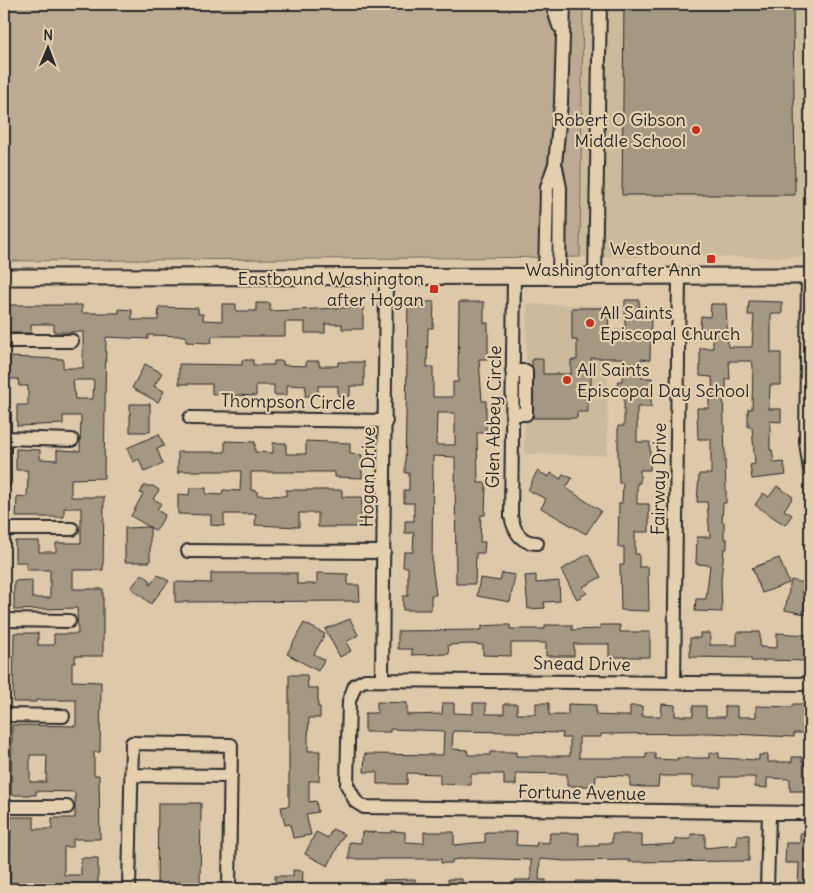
<svg xmlns="http://www.w3.org/2000/svg" width="814" height="893" font-family="Delius,sans-serif">
<style>
.built{fill:#ccba9d}
.green{fill:#bcab92;stroke:#746b5e}
.building{fill:#a59882;stroke:#2b2b2b;fill-rule:evenodd}
.lines{fill:none;stroke-linecap:round;stroke-linejoin:round}
.minor-casing{stroke:#2b2b2b;stroke-width:16}
.major-casing{stroke:#2b2b2b;stroke-width:19}
.minor{stroke:#e4cfae;stroke-width:12}
.major{stroke:#e4cfae;stroke-width:15}
.poi-dot{fill:#c8321e;stroke:#e4cfae;stroke-width:2}
.labels{text-anchor:middle;stroke-width:4.5;stroke-linejoin:round;paint-order:stroke}
.poi-label{font-size:18px;fill:#2b2b2b;stroke:#e4cfae;text-anchor:end}
.street-label{font-size:18px;fill:#2b2b2b;stroke:#e4cfae}
</style>
<rect width="100%" height="100%" fill="#ddc8a9"/>
<filter id="ink" filterUnits="userSpaceOnUse"><feTurbulence type="fractalNoise" baseFrequency=".02" numOctaves="2"/><feDisplacementMap in="SourceGraphic" scale="10" xChannelSelector="R" yChannelSelector="G"/><feConvolveMatrix kernelMatrix="1 2 1 2 8 2 1 2 1" color-interpolation-filters="sRGB"/></filter>
<g filter="url(#ink)">
<path class="built" d="M583,4H810V257H580Z
M527,304L609,306L607,455L524,454Z"/>
<path class="green" d="M4,4H583L580,257L4,261Z"/>
<path class="building" d="M624,4H793L795,195H622Z
M625,300H639L640,316L651,315L650,360L641,359V378H652L651,407H637V442H650V470H640V483H637V504H649V532H635V554H639V567H648L649,611L621,610L620,565H624V547H618L619,503H622L623,483H619L618,453V426H624V390H617L618,381H622L623,358H591V399H588V412H577V418H533L532,359H543V374H571V360H577V340H572V308H604V313H609L608,331H625Z
M408,301L434,302L433,328H428L427,367H433V397H453V382H458L459,302H484V323H488V359H479L482,401H486V433H477L478,483H486L485,515H481L480,542H485L484,553H476L475,584H456L455,457L433,456L432,565L436,595H431V610H403V596H408V567H403L404,552H413L414,533H405V521H414V503H404V490H409V473H405ZM437,413H455V445H436Z
M749,301L782,302V314H771V353H781V385H770L769,409H781V422L770,421V450H772L774,463L784,462L786,475L752,479L750,465L755,464L752,427H748V409H752L753,366L752,361H729L730,379H726V392H723L726,491V503H723L722,522H724V539H727V549H724L721,580L722,612L695,611L696,599H706L710,565L696,564L697,537H710L707,502H697L699,474H711V439H698L697,408H709V398H713L712,377L700,376V348H713V329H700L701,316L710,317L711,304H726L728,347H752L754,315H748Z
M256,303H270V311L363,307V329H342V324H325V333H305V322H285V336H212L211,343L186,342V336L148,335V339L106,337L104,478L71,479V497H104L103,570H73V589H103V656H75V663H72V681L101,682L100,752H94V775H99L100,839H73V847H64V875H81V858H98V887H74V884L10,886L11,817H34V829H52V818H75V792L36,791V795H11L12,725L76,726V700H36V702H13L14,633H38V645H54V634H78L77,608L14,610V581L32,580V598H50V570H26L27,562H15V541H39V552H56V543H81V508H64V517H16L17,496L27,497L28,478L27,470H16V449L40,450V459L57,460V450L80,451L81,416H63V424L17,426V405H28V386H19L18,379H7V357L63,359V368H83V332H54V324H31V333H8V305H82V313H119V309L132,310V320H158L159,307L198,308V314H203V320L222,321V304H236V311H256ZM73,380H94L93,399H75ZM30,755H47L46,782H30Z
M242,360H253V365H274V361H283V365L306,366V361H319V366H338V362H364V386H350V396H338V386H318V396H305L306,386L287,385V395H274V385H256V396L212,394V384H179V364L242,365Z
M145,364L162,373L154,386L164,391L158,402L132,388Z
M130,404H150V432H130Z
M159,434L164,446L157,449L163,464L144,472L139,459L133,462L127,448Z
M225,441L255,442V452L273,453V443H286V454H306V441L350,443V454L362,455V478L335,477V472H251V490L257,491V495L286,496V490H342V497H362L360,527H318V513H299V527L255,525L256,514H224V526L211,525V515L178,514V494L189,495L190,488H206V494L222,495L223,490L240,491L241,471H179L178,474V452H225Z
M537,471L549,477L551,473L561,479L563,474L572,478L566,488L601,511L586,534L541,508L546,499L528,490Z
M144,486H153L159,490L153,499L161,503L157,510L165,515L156,531L131,516L143,494L140,493Z
M777,486L793,497L784,510L792,515L785,525L755,505L763,493L769,497Z
M150,527V562H125V528Z
M588,554L601,577L583,587L587,593L577,599L561,570Z
M779,558L789,583L762,593L752,568Z
M211,573H297V584H317V573L348,574V585H359L360,601L175,602V582L211,583Z
M502,573L515,575L510,602L477,596L480,578L500,581Z
M142,574L150,580V585L158,575L169,581L151,604L131,588Z
M536,575V583L559,581L560,601L544,602L545,608L528,609L525,576Z
M791,580L804,583L802,593L810,595V615L785,610Z
M350,619L358,635L346,642L351,651L340,657L325,629Z
M304,623L325,634L314,654L324,660L318,671L287,654Z
M500,625H510V629H545V625H572V630L600,629V625H620V632H650V657H609V644H574V656H546V643H511V656L483,655V645L470,644L448,645L449,654L412,655V649H398V631L482,630V626Z
M737,632H760V647L777,648V633L809,635L808,661L765,660V661H751V658L690,657V638H700V633H710V645H737Z
M289,675H307L308,688H318V707H320V718H309L308,738V751H320L319,781H309V802L316,801L318,812L306,814L311,835L293,838L290,824L285,825L281,807L289,806Z
M377,702L407,703V715L442,714L443,703H454V713L473,714V703H486V714H504V704H517V714H536V703H549V715H568V704L596,705V715L620,716H630V706H642V716H661L662,704L675,705V716H693V706H706V717H725V706H737V717H756V706L793,707V704H805V733H794V737L710,733L601,734V737H579V758H646V753H655V759L677,760V758H709V753H719V758L759,760V755H768V762H792V757H802V762H810V791H790V779L767,778V788L755,787V777H721V787H692V776H659L658,787H642L630,786V776L596,775L595,786H567V774L516,773V785H504V774H471V785L440,784V774L407,773V784H377V772H364L365,754L443,755L444,731L390,729V732H365V713H377ZM453,731L563,733L562,738H570V756H516V752H490V755H468L467,750L452,749Z
M158,803H201L200,889L157,888Z
M332,829L344,834L328,866L305,854L316,832L328,838Z
M391,831L405,832V842L424,843V832H454V845L485,842V832H517L516,845L536,846L537,842L549,843L550,833H579V846H599V843H612V834H642V846L675,844V839H691V834H705V848L737,845V835H749V861L629,862V860L566,861L540,859L539,880H546V889H515V880H531V860L468,858L452,860V863H441V859H349V842L361,843L362,832L391,833Z
M800,833H810V889H798L799,863H785L786,843H800Z
M293,870L303,871L302,889H275V876H293Z
M415,879V889H383V880Z
M448,879H462V889H448Z
M576,881L620,882V889H576Z"/>
<g class="lines">
<g class="minor-casing">
<path id="minor" d="M552,4L559,26
M556,167L560,188L559,276
M514,276L511,516C514,531 520,543 537,543
M545,276L547,187L555,164L561,103L564,4
M808,276L806,442L810,471
M595,277L600,4
M4,341H72
M4,414V481
M512,414H526V371H512
M190,418L386,421
M4,438L72,440
M4,529H72
M188,551L384,552
M4,620L69,621
M382,678L386,277
M674,682L679,276
M810,684L365,680L355,685L349,701L347,785L356,802L364,807L810,813
M4,715L63,716
M131,775L231,776
M4,807H67
M129,889L132,743L231,745L229,889
M767,889L769,813"/>
</g>
<g class="major-casing">
<path id="major" d="M4,277L810,276"/>
</g>
<use href="#minor" class="minor"/>
<use href="#major" class="major"/>
</g>
</g>
<g class="poi-dot">
<circle cx="696" cy="130" r="5"/>
<rect x="706" y="254" width="10" height="10" rx="2.5"/>
<rect x="429" y="284" width="10" height="10" rx="2.5"/>
<circle cx="590" cy="323" r="5"/>
<circle cx="567" cy="380" r="5"/>
</g>
<g class="labels">
<g class="poi-label">
<text x="686" y="126">Robert O Gibson<tspan x="686" dy="21">Middle School</tspan></text>
<text x="701" y="255">Westbound<tspan x="701" dy="21">Washington after Ann</tspan></text>
<text x="424" y="285">Eastbound Washington<tspan x="424" dy="21">after Hogan</tspan></text>
<text x="600" y="319" text-anchor="start">All Saints<tspan x="600" dy="21">Episcopal Church</tspan></text>
<text x="577" y="376" text-anchor="start">All Saints<tspan x="577" dy="21">Episcopal Day School</tspan></text>
</g>
<g class="street-label">
<text transform="translate(288 402) rotate(1)" y="6">Thompson Circle</text>
<text transform="translate(494 417) rotate(-89)" y="6">Glen Abbey Circle</text>
<text transform="translate(368 477) rotate(-89)" y="6">Hogan Drive</text>
<text transform="translate(659 479) rotate(-89)" y="6">Fairway Drive</text>
<text transform="translate(582 664) rotate(1)" y="6">Snead Drive</text>
<text transform="translate(582 793) rotate(1)" y="6">Fortune Avenue</text>
</g>
</g>
<rect width="814" height="893" fill="none" stroke="#e4cfae" stroke-width="20"/>
<rect x="10" y="10" width="794" height="873" fill="none" stroke="#2b2b2b" stroke-width="2" filter="url(#ink)"/>
<g transform="translate(48 48) rotate(1)" stroke="#e4cfae" stroke-width="4" paint-order="stroke">
<path d="M0-4L9 19L0 12L-9 19Z" fill="#2b2b2b"/>
<text y="-8" font-size="14" font-weight="bold" text-anchor="middle" fill="#2b2b2b">N</text>
</g>
</svg>
